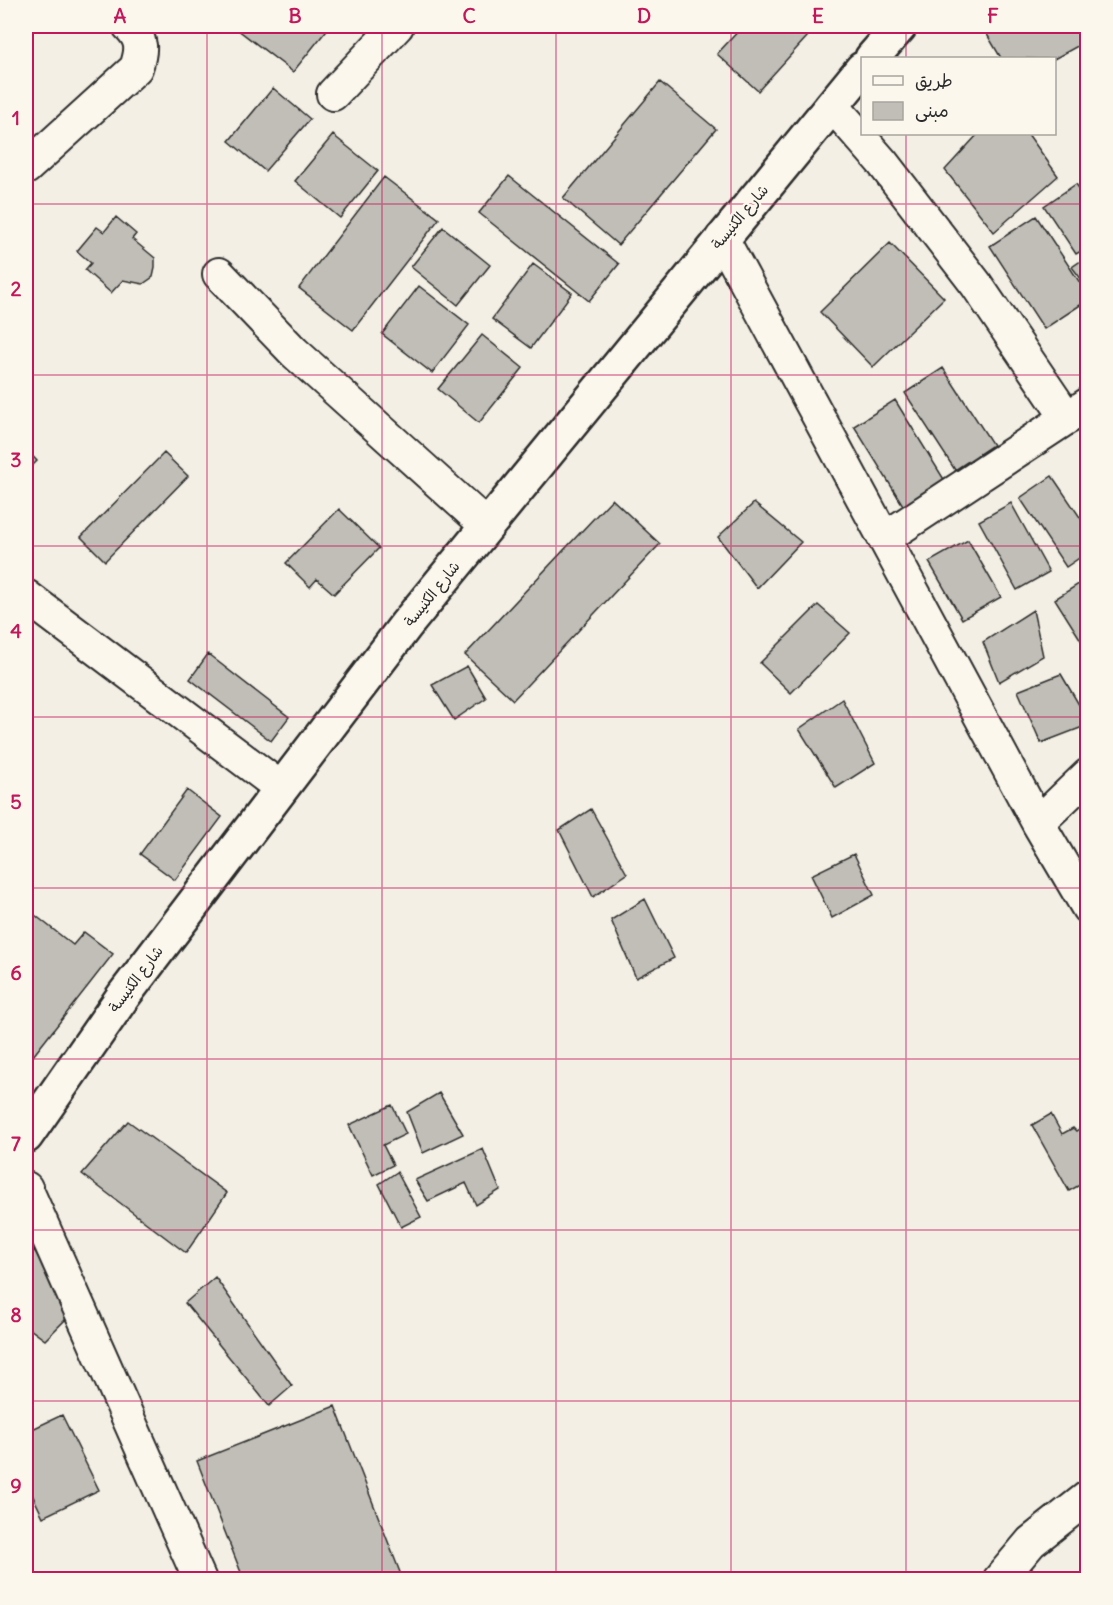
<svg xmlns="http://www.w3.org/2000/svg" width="1113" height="1605" font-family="Delius,'Playpen Sans Arabic',sans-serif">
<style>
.building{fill:#c0beb6;stroke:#2b2b2b;stroke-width:1.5}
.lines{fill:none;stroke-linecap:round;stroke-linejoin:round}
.minor-casing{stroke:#2b2b2b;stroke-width:36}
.major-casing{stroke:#2b2b2b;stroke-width:38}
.minor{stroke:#fbf7ec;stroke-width:32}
.major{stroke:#fbf7ec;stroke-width:33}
.grid{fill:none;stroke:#c2185b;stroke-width:1.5;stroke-opacity:0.55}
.labels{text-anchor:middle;stroke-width:5;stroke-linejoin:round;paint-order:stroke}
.street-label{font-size:15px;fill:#2b2b2b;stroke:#fbf7ec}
.neatline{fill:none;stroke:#c2185b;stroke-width:2}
.grid-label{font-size:20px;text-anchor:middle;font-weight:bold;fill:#c2185b}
</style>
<rect width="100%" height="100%" fill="#f3efe4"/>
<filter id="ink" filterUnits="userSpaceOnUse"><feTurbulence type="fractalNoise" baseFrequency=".0167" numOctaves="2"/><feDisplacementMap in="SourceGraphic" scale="12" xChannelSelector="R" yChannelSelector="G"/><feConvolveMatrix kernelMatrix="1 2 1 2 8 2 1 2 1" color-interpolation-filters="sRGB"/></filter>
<g filter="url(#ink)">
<path class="building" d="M233,26H330L293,72Z
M743,26H817L758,91L717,54Z
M982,26H1075L1085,42L1054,59L1001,58Z
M660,82L716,129L618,245L563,198Z
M273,88L310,119L265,171L229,141Z
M978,134H1028L1058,176L994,232L945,170Z
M333,135L378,171L340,218L295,181Z
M509,176L619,264L589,301L479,213Z
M384,177L439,219L353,330L299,288Z
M1076,184L1088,201V247L1076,254L1044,206Z
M1036,216L1088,295V300L1044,329L990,246Z
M116,217L136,234L132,239L155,258V268L153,277L143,284L123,280L111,293L85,270L91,263L77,251L97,227L104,232Z
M443,227L490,265L458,305L411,267Z
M890,243L944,298L873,367L820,312Z
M1088,256V288L1072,267Z
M533,264L572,293L531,348L492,319Z
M419,286L469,325L432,373L382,334Z
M482,335L523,368L479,423L438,389Z
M943,368L993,445L955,470L905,393Z
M895,400L945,481L904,507L854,426Z
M26,449L37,461L26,472Z
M164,453L188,476L105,561L81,537Z
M1052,476L1088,529V552L1066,567L1020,498Z
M612,499L660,544L513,700L465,655Z
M754,503L801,542L757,588L718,537Z
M1011,503L1049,572L1017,590L979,521Z
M339,509L379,548L334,594L317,579L310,587L286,563Z
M968,540L1001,597L962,619L929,562Z
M1088,578V643L1084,645L1055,599Z
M818,605L850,633L791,693L760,663Z
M1033,610L1043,656L999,682L983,642Z
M208,654L289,717L271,741L190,679Z
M467,666L486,698L454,720L432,685Z
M1061,674L1088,720V725L1041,743L1018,691Z
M842,699L875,763L836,788L799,729Z
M187,790L222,817L175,880L140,854Z
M591,809L627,874L593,897L559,830Z
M854,854L874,895L832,918L811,875Z
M645,899L674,958L636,978L611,920Z
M26,908L73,945L84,932L113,954L26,1065Z
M439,1093L463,1134L423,1153L407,1112Z
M392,1105L406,1134L383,1145L393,1165L373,1175L349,1125Z
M1051,1114L1062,1134L1073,1128L1076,1131L1088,1123V1186L1085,1182L1069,1191L1032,1125Z
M128,1121L227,1193L186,1253L82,1174Z
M483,1149L500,1190L476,1205L466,1183L428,1201L415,1180Z
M397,1172L421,1217L401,1227L379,1184Z
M26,1242L36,1253L70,1315L45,1340L26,1326Z
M215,1277L292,1386L269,1406L185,1303Z
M335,1406L403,1580H244L197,1461Z
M62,1415L99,1490L43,1517L26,1482V1432Z"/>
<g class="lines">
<g class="minor-casing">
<path id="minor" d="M333,94L397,26
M832,105L882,162L976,284L1067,418
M26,168L136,68C142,50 143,40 129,26
M722,238L1038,823L1088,908
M219,274L294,352L487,526
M885,538L1088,404
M26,596L281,788
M1038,823L1088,775
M26,1188L200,1580
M999,1580L1031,1542L1088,1497"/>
</g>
<g class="major-casing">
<path id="major" d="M872,58L900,26
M26,1136L124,995L406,625L862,69"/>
</g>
<use href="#minor" class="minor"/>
<use href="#major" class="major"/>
</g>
</g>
<path class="grid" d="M207,26V1580M382,26V1580M556,26V1580M731,26V1580M906,26V58M906,134V1580M26,204H1088M26,375H1088M26,546H1088M26,717H1088M26,888H1088M26,1059H1088M26,1230H1088M26,1401H1088"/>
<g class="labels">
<g class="street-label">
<text transform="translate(740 217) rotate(-50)" y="5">شارع الكنيسة</text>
<text transform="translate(432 594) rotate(-51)" y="5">شارع الكنيسة</text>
<text transform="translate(136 979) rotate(-53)" y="5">شارع الكنيسة</text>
</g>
</g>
<rect width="1113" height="1605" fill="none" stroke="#fbf7ec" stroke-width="66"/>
<rect x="861" y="57" width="195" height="78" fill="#fbf7ec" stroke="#a8a59f" stroke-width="1.5"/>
<rect x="873" y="76" width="30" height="9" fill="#fbf7ec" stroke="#a8a59f" stroke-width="1.5"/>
<text x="915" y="87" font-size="18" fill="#2b2b2b">طريق</text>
<rect x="873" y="102" width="30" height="18" fill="#c0beb6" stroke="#a8a59f" stroke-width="1.5"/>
<text x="915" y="117" font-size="18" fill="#2b2b2b">مبنى</text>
<rect x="33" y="33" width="1047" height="1539" class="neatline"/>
<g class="grid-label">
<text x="120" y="23">A</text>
<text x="295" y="23">B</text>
<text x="469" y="23">C</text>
<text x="644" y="23">D</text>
<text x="818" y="23">E</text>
<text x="993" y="23">F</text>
<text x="16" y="125">1</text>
<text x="16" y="296">2</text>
<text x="16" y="467">3</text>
<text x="16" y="638">4</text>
<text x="16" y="809">5</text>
<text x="16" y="980">6</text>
<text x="16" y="1151">7</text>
<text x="16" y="1322">8</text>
<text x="16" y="1493">9</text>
</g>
</svg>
